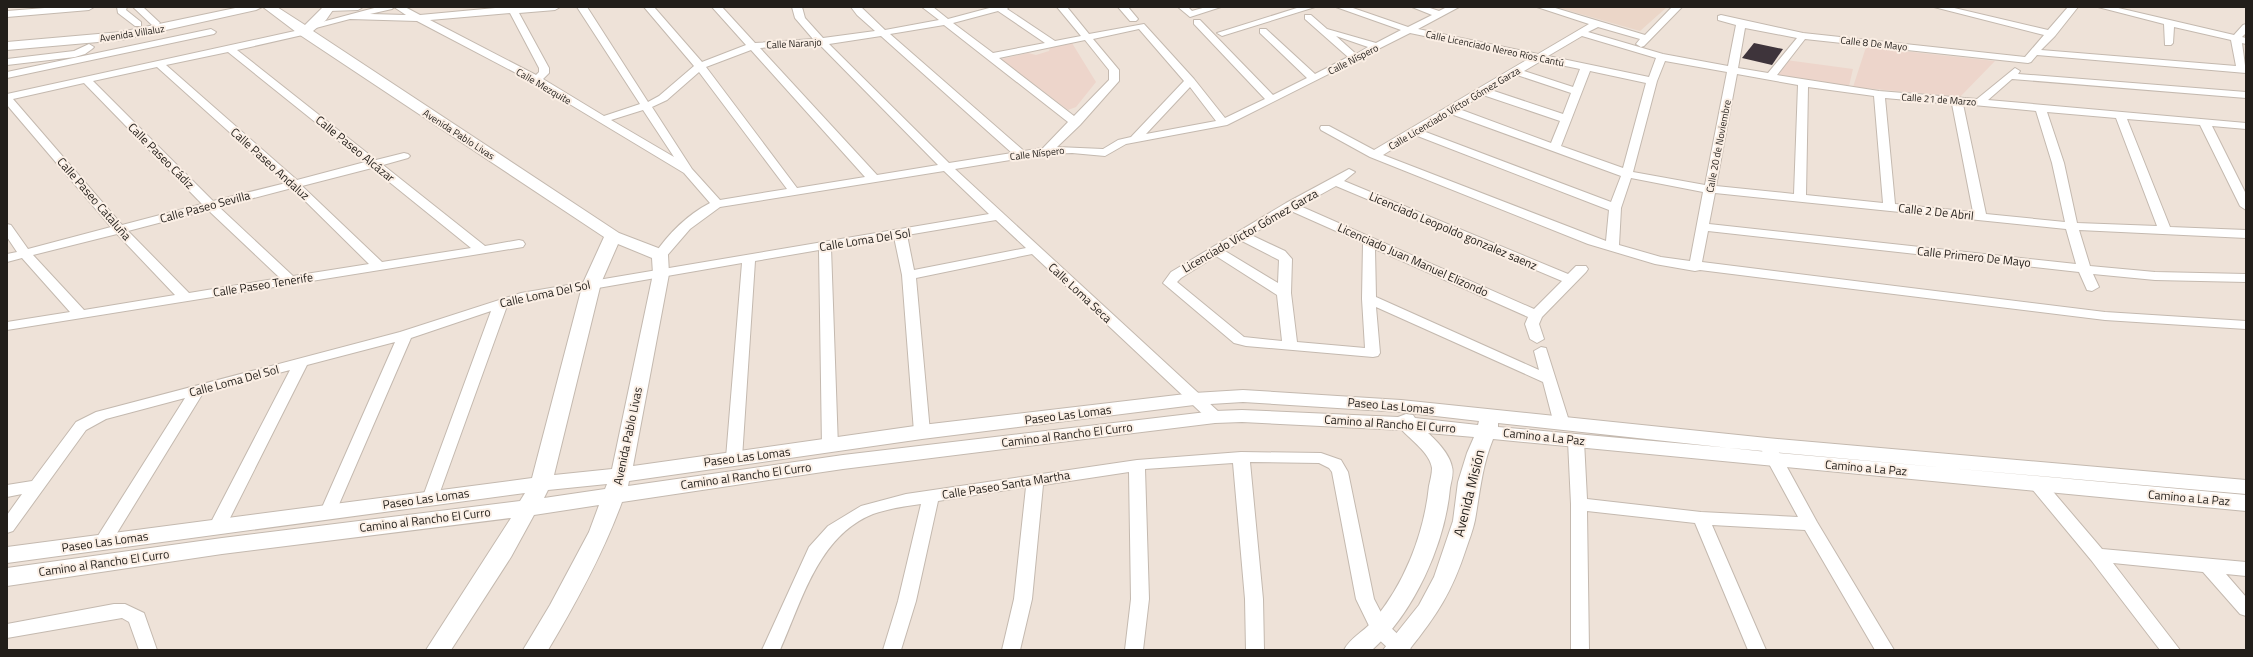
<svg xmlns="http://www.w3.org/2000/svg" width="2253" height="657" font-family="'Titillium Web',sans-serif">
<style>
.commercial{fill:#ebd6c8}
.education{fill:#edd5cb}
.building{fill:#3e343b}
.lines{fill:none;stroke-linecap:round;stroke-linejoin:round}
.minor-casing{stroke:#c4b9af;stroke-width:2}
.tertiary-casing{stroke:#c4b9af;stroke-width:2}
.minor{fill:#fff;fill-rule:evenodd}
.tertiary{fill:#fff;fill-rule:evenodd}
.labels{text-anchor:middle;stroke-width:4;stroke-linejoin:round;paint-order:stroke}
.far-street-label{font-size:10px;fill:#221e1a;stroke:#fbefe5}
.street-label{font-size:12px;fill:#221e1a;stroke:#fbefe5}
.near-street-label{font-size:14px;fill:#221e1a;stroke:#fbefe5}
</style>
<rect width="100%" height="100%" fill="#eee2d8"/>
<path class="commercial" d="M1556,7H1667L1640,31Z"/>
<path class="education" d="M1072,43L1096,82L1076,107L1068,110L1001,59L1028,53L1036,55L1049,51L1050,48Z
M1866,47L1995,61L1960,97L1853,87Z
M1786,60L1853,69L1849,86L1774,75Z"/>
<path class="building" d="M1754,43L1783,49L1772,65L1742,58Z"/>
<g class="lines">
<g class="minor-casing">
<path id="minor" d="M57,7H94L89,10L7,17V11Z
M117,7H127L126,10L141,22V26H135L118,13Z
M133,7H143L160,23L158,25H152Z
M324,7H363L358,10L328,11L325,10Z
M378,7H405L420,15L506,7H560L555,10L519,13L549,68V73L543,79L604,116L640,104L577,7H587L648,102L659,96L694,66L644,7H654L702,62L746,45L712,7H722L755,43L813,39L795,18L792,7H802L805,18L823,38L875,31L857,15L851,7H861L885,30L939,20L922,7H933L948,19L993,7H1009L1007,9L1055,41L1081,36L1057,7H1067L1089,34L1144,24L1194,79L1225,118L1265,99L1194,24V20H1200L1273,95L1307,78L1260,33V29H1266L1315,74L1348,57L1305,19V15H1311L1327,29L1376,43L1401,30L1336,7H1350L1408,27L1432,15L1412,7H1427L1439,11L1447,7H1459L1418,29L1538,54L1589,24L1537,7H1552L1645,35L1672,7H1682L1644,46L1641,47L1636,44L1640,39L1598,27L1588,32L1663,54L1728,66L1736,25L1718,20V16L1721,15L1803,33L2025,57L2044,35L1934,7H1950L2048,30L2068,7H2078L2055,36L2041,50L2236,66L2231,40L2174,27L2173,43L2171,45H2165L2164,24L2098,7H2114L2234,35L2243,25L2246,24V33L2242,37L2246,38V44L2242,43L2246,73L2037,55L2031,62L2028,63L1805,39L1777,75L1879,91L1977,99L2015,68L2020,71L2018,74L2246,92V98L2012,79L1988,100L2246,123V129L2212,126L2246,194V210L2240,206L2200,125L2127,119L2170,227L2246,230V238L2079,230L2090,266L2155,272L2246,274V282L2155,280L2093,274L2099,287L2092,291L2087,290L2079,272L1708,231L1702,262L2105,312L2246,321V329L2105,320L1700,270L1695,271L1655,264L1588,244L1370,157L1321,130L1320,128L1321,126H1329L1374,150L1530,58L1410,33L1227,125L1126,144L1105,156L1072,153L1047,154L955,169L1220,413L1223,417L1220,421H1210L1032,254L916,278L930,432L928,436H916L914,432L902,275L894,237L831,248L838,447L836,451H824L822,447L819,250L755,261L742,458L740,462H728L726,458L742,263L523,301L507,306L436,503L430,505L424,503L422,499L491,311L411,338L334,516L328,518L322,516L320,512L395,342L307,365L224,530L218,532L212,530L209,526L290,370L203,393L109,546L103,548L97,546L94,542L185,398L106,419L86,430L13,531L7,533V515L22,494L7,497V485L32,481L76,422L96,412L400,332L521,293L989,214L944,171L720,207L690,229L665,258H655L654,255C668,234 687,215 710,203L684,173L533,82L417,21L350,19L312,29L307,26ZM394,7L406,15L370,14L392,9ZM998,11L1045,43L993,53L953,23ZM510,13L539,68V72L536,75L430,20ZM944,25L1068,122L1043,148L1024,151L890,34ZM1745,28L1797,38L1768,73L1738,68ZM1139,29L1184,81L1131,137L1118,140L1103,149L1057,147L1080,125L1119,81V70L1093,39ZM881,36L1012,153L949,163L829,44ZM1336,36L1368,47L1356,54ZM1582,36L1656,58L1649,77L1548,56ZM1085,40L1109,70V80L1074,116L999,58ZM819,44L938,165L877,175L760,48ZM751,50L865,177L797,188L706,67ZM1541,61L1580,69L1573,87L1524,71ZM1665,61L1727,72L1705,185L1633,172L1657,81ZM1590,71L1646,83L1623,168L1561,146ZM699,72L787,189L720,200L692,169L652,107L667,100ZM1737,74L1798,85L1794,194L1716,186ZM1517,75L1571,93L1563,114L1491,90ZM1190,87L1216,121L1146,134ZM1808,87L1874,96L1883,203L1806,195ZM1483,95L1560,121L1551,143L1459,109ZM1885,98L1952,104L1973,212L1895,204ZM1963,104L2036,111L2052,163L2065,222L1986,214ZM643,110L674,157L611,120ZM2047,112L2116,118L2157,226L2077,223L2064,163ZM1451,114L1621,176L1611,202L1423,131ZM1415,135L1609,210L1606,241L1383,155ZM1631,178L1703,192L1690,261L1661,257L1619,245L1621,208ZM1715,193L2066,229L2076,264L1709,224ZM996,220L1026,248L914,270L907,235Z
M1118,7H1128L1138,19L1136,21H1130Z
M1178,7H1188L1192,11L1206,7H1221L1190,17Z
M1300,7H1315L1225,35L1222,36L1217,33Z
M211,29L216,32L214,34L7,78V72Z
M304,29L307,30V34L237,50L376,160L404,153L408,154L410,156L408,158L383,165L485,246L519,240L523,241L525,244L523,247L7,330V322L70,312L22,258L7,262V254L17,252L7,237V224L11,225L28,249L111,227L7,105V94ZM228,52L365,162L297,180L166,65ZM157,67L286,183L213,201L93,81ZM84,83L202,204L122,225L13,99ZM372,168L471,248L382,262L302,186ZM292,188L369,264L293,276L219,207ZM208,210L280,278L189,293L128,231ZM117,234L175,295L84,310L33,255Z
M89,44L94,47L92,49L85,54L75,57L7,65V59L74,51Z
M1349,169L1355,172L1344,181L1568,274L1576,266H1586L1588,269L1586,272L1542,317L1539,324L1544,339L1537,343L1530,339L1525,324L1528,317L1375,249L1376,297L1539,370L1534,351L1541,347L1546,348L1570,424L1567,428H1557L1554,424L1543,382L1376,307L1380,353L1378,356L1373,357L1246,346L1234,343L1163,283L1171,272L1286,203ZM1336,186L1562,281L1534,309L1300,206ZM1291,211L1363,243L1362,299L1365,348L1297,342L1291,293L1292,259L1285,251L1251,235ZM1242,241L1279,260L1278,283L1225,251ZM1216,256L1277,295L1282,341L1244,337L1177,282L1181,278Z
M1576,436L1582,437L1584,441L1587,499L1701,512L1798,517L1762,451L1764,447H1776L1817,522L1894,650H1875L1805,530L1712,525L1766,650H1748L1695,523L1587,511L1589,650H1571V504L1568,441L1570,437Z
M1241,452L1321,453L1341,460L1348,472L1374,599L1387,624L1409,645L1411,650H1390L1373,634L1356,599L1332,472L1329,468L1319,463L1250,462L1263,599L1264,650H1246L1245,599L1233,463L1145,469L1149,599L1143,650H1125L1131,599L1129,472L1043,485L1032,599L1020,650H1002L1014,599L1026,487L938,501L916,601L901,650H883L898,601L921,504C905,506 888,509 873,514C818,536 802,601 780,650H762L809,547L828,526L861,506L906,494L1137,460Z
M2038,479L2044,481L2102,549L2246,562V576L2226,574L2246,597V616L2240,614L2203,572L2113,563L2180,650H2160L2091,560L2032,489L2030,485L2032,481Z
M114,604H125L144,613L157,650H139L129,622L122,618L7,638V624Z"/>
</g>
<g class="tertiary-casing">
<path id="tertiary" d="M240,7H262L256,10L121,40L7,50V42L121,32Z
M263,7H277L305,25L323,7H335L326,20L313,31L619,233L666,251L668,255L669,274L633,466L922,425L1194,393L1243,390L1401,400L1767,438L2246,480V494L1767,452L1498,423V427L1576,434L2246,495V511L1493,439C1482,466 1480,492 1475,520C1473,530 1469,540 1466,549C1452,592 1437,615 1409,650H1383L1419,605L1434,577L1453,521L1458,482L1467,453L1474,437L1428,433C1437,441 1450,455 1452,467C1454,473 1451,482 1450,488C1445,544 1414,613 1372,650H1344C1350,638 1363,632 1372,622C1404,586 1424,534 1429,486C1430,481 1432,474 1432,468C1430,453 1411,440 1402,430L1242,422L1215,423L843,469L622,502C603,554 576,603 548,650H523L550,605L589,532L599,505L534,515L511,557L451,650H426L511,518L222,554L7,586V568L222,538L520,501L525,493L7,563V547L532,478L583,283L604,237L300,35ZM618,244L652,258L653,274L612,469L554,475L601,283ZM1243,402L1401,412L1479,421L1478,425L1415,418L1413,415L1406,414L1398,417L1242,410L1215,411L843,455L628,486L629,481L922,439L1194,405ZM607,484L605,489L544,498L548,490Z"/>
</g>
<use href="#minor" class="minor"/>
<use href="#tertiary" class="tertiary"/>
</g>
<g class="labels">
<g class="far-street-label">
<text transform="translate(132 33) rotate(-9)" y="4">Avenida Villaluz</text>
<text transform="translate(794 43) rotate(-3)" y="4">Calle Naranjo</text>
<text transform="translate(1874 43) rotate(6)" y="4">Calle 8 De Mayo</text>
<text transform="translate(1495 48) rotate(12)" y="4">Calle Licenciado Nereo Ríos Cantú</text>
<text transform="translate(1353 59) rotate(-27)" y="4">Calle Níspero</text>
<text transform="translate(544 86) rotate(30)" y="4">Calle Mezquite</text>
<text transform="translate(1939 99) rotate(4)" y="4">Calle 21 de Marzo</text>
<text transform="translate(1454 108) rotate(-31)" y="4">Calle Licenciado Víctor Gómez Garza</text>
<text transform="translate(459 134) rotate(33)" y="4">Avenida Pablo Livas</text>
<text transform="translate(1718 146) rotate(-79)" y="4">Calle 20 de Noviembre</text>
<text transform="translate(1037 153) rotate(-7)" y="4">Calle Níspero</text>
</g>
<g class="street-label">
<text transform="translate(355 149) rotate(39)" y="4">Calle Paseo Alcázar</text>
<text transform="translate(161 156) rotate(45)" y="4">Calle Paseo Cádiz</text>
<text transform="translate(270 164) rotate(42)" y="4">Calle Paseo Andaluz</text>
<text transform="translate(94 199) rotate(49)" y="4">Calle Paseo Cataluña</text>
<text transform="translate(205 207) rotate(-15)" y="4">Calle Paseo Sevilla</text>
<text transform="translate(1936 212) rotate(6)" y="4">Calle 2 De Abril</text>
<text transform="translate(1250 231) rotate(-30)" y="4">Licenciado Victor Gómez Garza</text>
<text transform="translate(1453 231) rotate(23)" y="4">Licenciado Leopoldo gonzalez saenz</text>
<text transform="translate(865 240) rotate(-9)" y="4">Calle Loma Del Sol</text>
<text transform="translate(1974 257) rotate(6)" y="4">Calle Primero De Mayo</text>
<text transform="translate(1413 260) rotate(24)" y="4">Licenciado Juan Manuel Elizondo</text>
<text transform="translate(263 285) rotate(-9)" y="4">Calle Paseo Tenerife</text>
<text transform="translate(1080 293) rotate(43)" y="4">Calle Loma Seca</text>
<text transform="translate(545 294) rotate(-12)" y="4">Calle Loma Del Sol</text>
<text transform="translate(234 381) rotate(-15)" y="4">Calle Loma Del Sol</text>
<text transform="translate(1391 406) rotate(5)" y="4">Paseo Las Lomas</text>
<text transform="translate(1068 415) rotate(-7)" y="4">Paseo Las Lomas</text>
<text transform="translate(1390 424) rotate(4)" y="4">Camino al Rancho El Curro</text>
<text transform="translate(1067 435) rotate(-7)" y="4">Camino al Rancho El Curro</text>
<text transform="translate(628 436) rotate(-78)" y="4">Avenida Pablo Livas</text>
<text transform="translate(1544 437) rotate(6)" y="4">Camino a La Paz</text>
<text transform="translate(747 457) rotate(-7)" y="4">Paseo Las Lomas</text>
<text transform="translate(1866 468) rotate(5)" y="4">Camino a La Paz</text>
<text transform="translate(746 476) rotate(-8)" y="4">Camino al Rancho El Curro</text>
<text transform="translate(1006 485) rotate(-9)" y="4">Calle Paseo Santa Martha</text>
<text transform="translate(2189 498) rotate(5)" y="4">Camino a La Paz</text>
<text transform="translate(426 499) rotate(-8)" y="4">Paseo Las Lomas</text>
<text transform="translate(425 520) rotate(-7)" y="4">Camino al Rancho El Curro</text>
<text transform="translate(105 542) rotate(-8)" y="4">Paseo Las Lomas</text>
<text transform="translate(104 563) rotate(-8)" y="4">Camino al Rancho El Curro</text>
</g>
<g class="near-street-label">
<text transform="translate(1469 493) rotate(-76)" y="5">Avenida Misión</text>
</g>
</g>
<rect width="2253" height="657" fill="none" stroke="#221e1a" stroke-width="16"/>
</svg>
